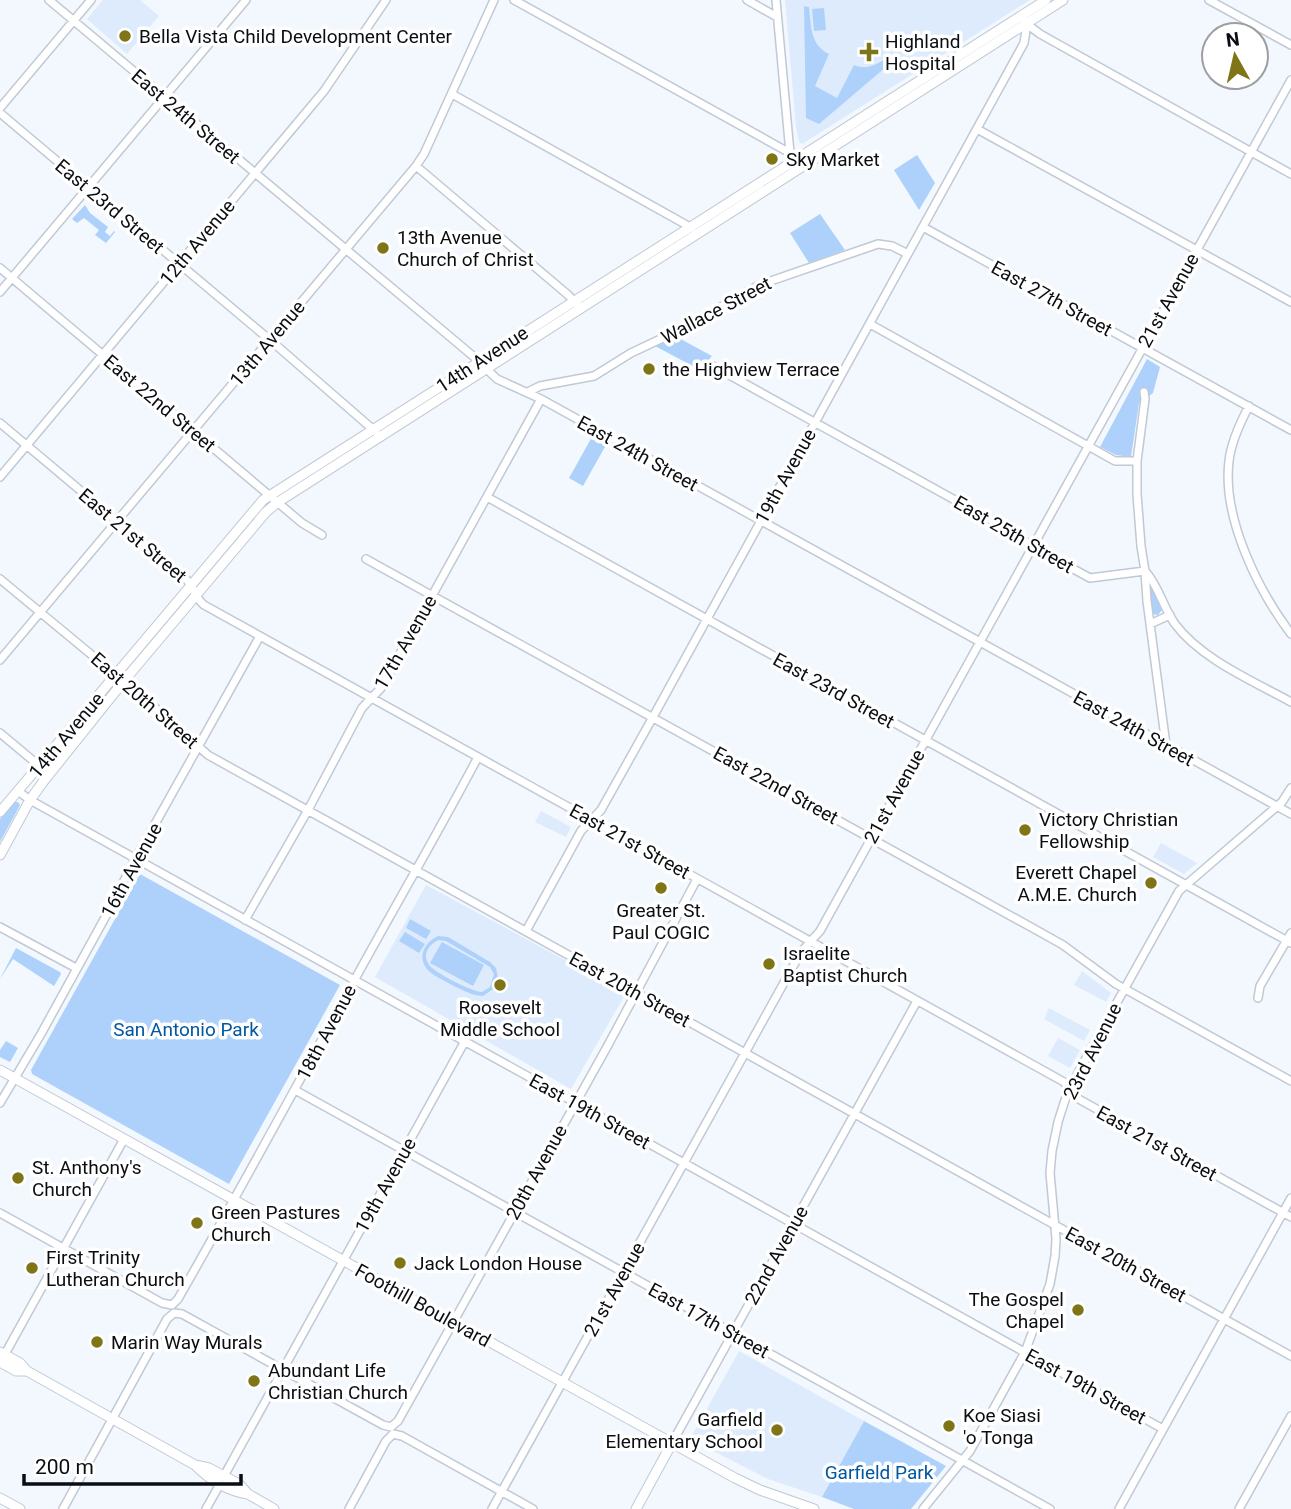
<svg xmlns="http://www.w3.org/2000/svg" width="1291" height="1509" font-family="Roboto,sans-serif">
<style>
.built{fill:#ddebfc}
.green{fill:#add1fb;fill-rule:evenodd}
.lines{fill:none;stroke-linecap:round;stroke-linejoin:round}
.minor-casing{stroke:#c0c9d4;stroke-width:10}
.major-casing{stroke:#c0c9d4;stroke-width:11}
.minor{stroke:#fff;stroke-width:7}
.major{stroke:#fff;stroke-width:9}
.poi-dot{fill:#7f7517;stroke:#fff;stroke-width:2.5}
.labels{text-anchor:middle;stroke-width:7;stroke-linejoin:round;paint-order:stroke}
.poi-label{font-size:19px;fill:#0a0d11;stroke:#fff;text-anchor:start}
.street-label{font-size:19px;fill:#0a0d11;stroke:#fff}
.park-label{font-size:19px;fill:#0157a0;stroke:#fff}
</style>
<rect width="100%" height="100%" fill="#f2f8fe"/>
<path class="built" d="M103,0H140L159,16L127,54L87,19Z
M785,0H1030L802,144L799,142L796,127Z
M541,811L571,827L566,837L535,822Z
M1161,843L1197,863L1184,874L1153,857Z
M426,885L626,993L571,1089L375,977Z
M1082,971L1111,993L1106,1002L1074,985Z
M1049,1008L1090,1030L1084,1041L1044,1019Z
M1058,1038L1080,1050L1070,1068L1048,1056Z
M739,1351L864,1421L822,1497L768,1479L690,1439Z"/>
<path class="green" d="M804,6L809,7C811,25 810,45 829,54L815,86L837,98L854,65C867,71 878,64 889,56L893,61L819,124L806,118Z
M824,8L826,30L814,31L812,9Z
M917,155L935,183L919,210L894,170Z
M85,205L90,213L108,227L105,232L110,236L114,231L115,232L106,243L95,235L99,230L84,218L77,223L72,219Z
M820,214L845,250L809,263L790,233Z
M675,336L712,356L700,370L655,346Z
M1147,359L1160,367L1153,393L1139,403L1131,457L1116,455L1100,447Z
M592,437L606,445L583,486L569,478Z
M1148,580L1162,608V610L1158,615L1152,614Z
M14,802H18L20,805L18,809L0,842V819Z
M140,874L340,985L229,1184L32,1074L31,1070Z
M410,919L431,931L426,939L406,928Z
M405,932L425,944L419,953L399,941Z
M438,936L448,937L490,962L496,968L498,978L493,989L483,996L475,995C465,992 439,979 430,972C416,960 423,943 438,936ZM439,940L446,941L490,967L494,974L490,987L482,992C472,992 438,974 431,967C421,957 427,945 439,940Z
M442,942L484,965L473,986L430,963Z
M16,948L60,972L61,974L54,986L13,959L0,979Z
M6,1041L18,1048L10,1062L0,1057V1050Z
M864,1421L946,1466L911,1509H854L822,1497Z"/>
<g class="lines">
<g class="minor-casing">
<path id="minor" d="M49,0L473,356L497,379L541,399L1291,814
M514,0L790,153
M747,0L777,17
M776,0L790,153L792,156
M1209,0L1291,45
M1027,24L1040,34L1291,174
M452,94L692,228
M0,108L91,0
M0,113L277,346L376,432
M977,129L1291,302
M416,166L567,294L581,308
M923,227L1291,430
M0,268L302,523L322,535
M0,292L246,0
M870,324L1115,461H1137
M713,366L991,520L1042,552L1090,578L1145,571
M528,392L540,386L594,376L631,353L686,327L759,285L878,244L892,246L908,254
M1144,392L1145,399L1137,461V494L1141,546L1145,571L1147,601L1166,745
M1249,406C1240,423 1231,442 1229,461C1222,518 1258,590 1291,634
M0,423L186,579C194,587 195,598 204,605L1064,1082L1075,1097L1291,1217
M0,477L324,91L386,0
M487,497L1291,943
M366,559L1047,936L1063,945L1116,984L1291,1081
M1146,572C1159,587 1163,607 1175,624C1201,659 1253,681 1291,702
M0,579L151,704L208,755L1291,1356
M1150,624L1170,615
M0,660L416,166L424,154L494,0
M0,733L49,774
M18,791L30,800L1163,1429
M245,920L308,810L362,708L381,688L541,399
M0,927L76,968
M526,931L581,831L601,810L653,717L1024,43L1027,24L1022,16
M1258,998L1260,986L1291,933
M295,1090L1050,1509
M0,1103L41,1034L107,914L131,867L260,636
M0,1213L162,1303L172,1305L178,1299C238,1194 296,1087 354,981C395,906 438,833 478,757
M5,1354L124,1139
M672,1443L917,1001
M224,1476L465,1041
M63,1509L167,1319L174,1313L182,1314L383,1425L391,1427L398,1421L607,1047L697,879
M206,1509L220,1484
M349,1509L386,1441L393,1434L402,1436L533,1509
M492,1509L801,952L820,931L856,866L1291,80
M923,1509L970,1451L1025,1352L1050,1284L1055,1256L1056,1239L1050,1173L1052,1151L1058,1122L1065,1100L1081,1067L1179,891L1282,802L1291,788
M1119,1509L1291,1198
M1239,1509L1291,1416"/>
</g>
<g class="major-casing">
<path id="major" d="M0,812L263,500L1046,0
M0,855L30,800L43,782L123,682L266,512L278,502L1063,0
M0,1070L735,1478L760,1490L814,1509
M0,1352L20,1363L27,1371L195,1465C210,1480 227,1491 248,1494
M0,1362L16,1371H27
M195,1465L209,1468L239,1484L248,1494L274,1509
M0,1498L20,1509
M636,1509L672,1443"/>
</g>
<use href="#minor" class="minor"/>
<use href="#major" class="major"/>
</g>
<g class="poi-dot">
<circle cx="125" cy="36" r="7"/>
<path d="M865.5 41.5h7v7h7v7h-7v7h-7v-7h-7v-7h7z"/>
<circle cx="772" cy="159" r="7"/>
<circle cx="383" cy="248" r="7"/>
<circle cx="649" cy="369" r="7"/>
<circle cx="1025" cy="830" r="7"/>
<circle cx="1151" cy="883" r="7"/>
<circle cx="661" cy="888" r="7"/>
<circle cx="769" cy="964" r="7"/>
<circle cx="500" cy="985" r="7"/>
<circle cx="18" cy="1178" r="7"/>
<circle cx="197" cy="1223" r="7"/>
<circle cx="400" cy="1263" r="7"/>
<circle cx="32" cy="1268" r="7"/>
<circle cx="1078" cy="1310" r="7"/>
<circle cx="97" cy="1342" r="7"/>
<circle cx="254" cy="1381" r="7"/>
<circle cx="949" cy="1426" r="7"/>
<circle cx="777" cy="1430" r="7"/>
</g>
<g class="labels">
<g class="poi-label">
<text x="139" y="43">Bella Vista Child Development Center</text>
<text x="885" y="48">Highland<tspan x="885" dy="22">Hospital</tspan></text>
<text x="786" y="166">Sky Market</text>
<text x="397" y="244">13th Avenue<tspan x="397" dy="22">Church of Christ</tspan></text>
<text x="663" y="376">the Highview Terrace</text>
<text x="1039" y="826">Victory Christian<tspan x="1039" dy="22">Fellowship</tspan></text>
<text x="1137" y="879" text-anchor="end">Everett Chapel<tspan x="1137" dy="22">A.M.E. Church</tspan></text>
<text x="661" y="917" text-anchor="middle">Greater St.<tspan x="661" dy="22">Paul COGIC</tspan></text>
<text x="783" y="960">Israelite<tspan x="783" dy="22">Baptist Church</tspan></text>
<text x="500" y="1014" text-anchor="middle">Roosevelt<tspan x="500" dy="22">Middle School</tspan></text>
<text x="32" y="1174">St. Anthony's<tspan x="32" dy="22">Church</tspan></text>
<text x="211" y="1219">Green Pastures<tspan x="211" dy="22">Church</tspan></text>
<text x="46" y="1264">First Trinity<tspan x="46" dy="22">Lutheran Church</tspan></text>
<text x="414" y="1270">Jack London House</text>
<text x="1064" y="1306" text-anchor="end">The Gospel<tspan x="1064" dy="22">Chapel</tspan></text>
<text x="111" y="1349">Marin Way Murals</text>
<text x="268" y="1377">Abundant Life<tspan x="268" dy="22">Christian Church</tspan></text>
<text x="963" y="1422">Koe Siasi<tspan x="963" dy="22">'o Tonga</tspan></text>
<text x="763" y="1426" text-anchor="end">Garfield<tspan x="763" dy="22">Elementary School</tspan></text>
</g>
<g class="street-label">
<text transform="translate(186 116) rotate(40)" y="7">East 24th Street</text>
<text transform="translate(110 206) rotate(40)" y="7">East 23rd Street</text>
<text transform="translate(197 242) rotate(-50)" y="7">12th Avenue</text>
<text transform="translate(1052 298) rotate(29)" y="7">East 27th Street</text>
<text transform="translate(1168 300) rotate(-61)" y="7">21st Avenue</text>
<text transform="translate(716 310) rotate(-28)" y="7">Wallace Street</text>
<text transform="translate(267 343) rotate(-50)" y="7">13th Avenue</text>
<text transform="translate(482 359) rotate(-33)" y="7">14th Avenue</text>
<text transform="translate(160 403) rotate(40)" y="7">East 22nd Street</text>
<text transform="translate(638 453) rotate(29)" y="7">East 24th Street</text>
<text transform="translate(785 476) rotate(-61)" y="7">19th Avenue</text>
<text transform="translate(1014 534) rotate(30)" y="7">East 25th Street</text>
<text transform="translate(133 535) rotate(40)" y="7">East 21st Street</text>
<text transform="translate(405 642) rotate(-60)" y="7">17th Avenue</text>
<text transform="translate(834 690) rotate(29)" y="7">East 23rd Street</text>
<text transform="translate(145 700) rotate(41)" y="7">East 20th Street</text>
<text transform="translate(1134 728) rotate(29)" y="7">East 24th Street</text>
<text transform="translate(66 735) rotate(-50)" y="7">14th Avenue</text>
<text transform="translate(776 785) rotate(29)" y="7">East 22nd Street</text>
<text transform="translate(894 796) rotate(-61)" y="7">21st Avenue</text>
<text transform="translate(630 841) rotate(29)" y="7">East 21st Street</text>
<text transform="translate(131 870) rotate(-61)" y="7">16th Avenue</text>
<text transform="translate(630 989) rotate(29)" y="7">East 20th Street</text>
<text transform="translate(326 1032) rotate(-62)" y="7">18th Avenue</text>
<text transform="translate(1092 1051) rotate(-63)" y="7">23rd Avenue</text>
<text transform="translate(590 1111) rotate(29)" y="7">East 19th Street</text>
<text transform="translate(1157 1143) rotate(29)" y="7">East 21st Street</text>
<text transform="translate(536 1172) rotate(-61)" y="7">20th Avenue</text>
<text transform="translate(385 1185) rotate(-61)" y="7">19th Avenue</text>
<text transform="translate(776 1255) rotate(-61)" y="7">22nd Avenue</text>
<text transform="translate(1126 1264) rotate(29)" y="7">East 20th Street</text>
<text transform="translate(614 1289) rotate(-61)" y="7">21st Avenue</text>
<text transform="translate(423 1305) rotate(29)" y="7">Foothill Boulevard</text>
<text transform="translate(709 1320) rotate(29)" y="7">East 17th Street</text>
<text transform="translate(1086 1386) rotate(29)" y="7">East 19th Street</text>
</g>
<g class="park-label">
<text x="186" y="1036">San Antonio Park</text>
<text x="879" y="1479">Garfield Park</text>
</g>
</g>
<g transform="translate(1235 56) rotate(352)"><circle r="33" fill="#ffffff" stroke="#9d9ea0" stroke-width="2"/>
<path d="M0-5L12 26L0 18L-12 26Z" fill="#7f7517"/>
<text y="-10" font-size="19" font-weight="bold" text-anchor="middle" fill="#0a0d11">N</text>
</g>
<path d="M24 1474v10h217v-10" fill="none" stroke="#0a0d11" stroke-width="3.5"/>
<text x="35" y="1474" font-size="21" fill="#0a0d11" stroke="#ffffff" stroke-width="5" paint-order="stroke">200 m</text>
</svg>
